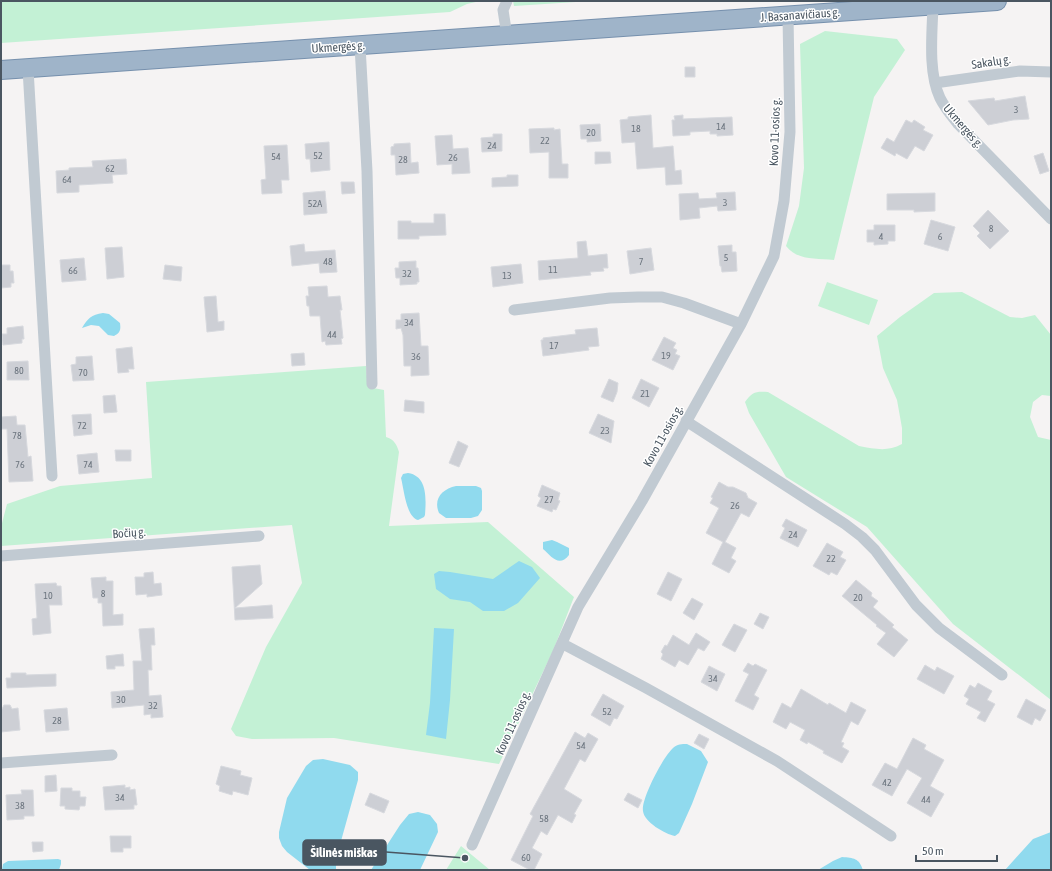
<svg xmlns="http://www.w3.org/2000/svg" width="1052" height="871" font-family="'Asap Condensed',sans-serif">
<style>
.green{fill:#c3f1d5}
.water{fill:#90daee}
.building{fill:#cdcfd5;stroke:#d7d9de}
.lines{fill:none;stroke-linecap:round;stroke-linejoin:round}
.trunk-casing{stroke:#7690ad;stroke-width:20}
.minor{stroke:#c1cad2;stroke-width:11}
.trunk{stroke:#9fb4c9;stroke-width:18}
.labels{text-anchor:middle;stroke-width:3;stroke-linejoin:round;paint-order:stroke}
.number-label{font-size:10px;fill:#6b747e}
.street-label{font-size:12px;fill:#4a5661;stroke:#fff}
.leader{fill:none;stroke:#4a5661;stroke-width:1.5}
.callout-dot{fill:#4a5661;stroke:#fff;stroke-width:1.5}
.callout{fill:#4a5661;stroke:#4a5661;stroke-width:1.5}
.callout-label{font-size:13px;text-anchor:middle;font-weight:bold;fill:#fff}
</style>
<rect width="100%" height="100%" fill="#f5f3f3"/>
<path class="green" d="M1,1H480L467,4L450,12L1,43Z
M513,1H591L514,6Z
M825,31L897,39L905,50L874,97L834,260C816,258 798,261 786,246L799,206L804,168L800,44Z
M827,282L878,300L869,325L818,306Z
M962,292L1010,317L1022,318L1035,315L1051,335V396L1042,395L1033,402L1030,417L1038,437L1051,440V700L953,624L867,527L786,477L749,413L745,402C752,392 756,391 768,392L859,446C876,449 887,452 902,444V428L897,400L883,368L877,336L900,317L934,293Z
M366,366L368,387L384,390L386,437C394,439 397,445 399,452L389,526L488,522L574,597L553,651L499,764L334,738L252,739L236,736L231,729L266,647L302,583L292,525L1,546V527L7,504L60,486L152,478L146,382Z
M461,846L490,870H446Z"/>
<path class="water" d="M103,313L109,314L120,323C121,330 120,333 114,336L108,335L99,326L91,325L82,328C88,318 91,315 103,313Z
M408,473C428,476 426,500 425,515L424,517L418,520C406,517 404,489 401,478L403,474Z
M456,486H476L481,488L482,491V510L478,516L471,518H446L439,513C433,499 442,489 456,486Z
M552,540L557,542L569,548V555C559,568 551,556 543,549V542Z
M519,561L532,567L540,578L518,603L504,611H483L470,602L450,599L436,589L434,574L439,571L450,572L493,579Z
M434,628L454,629L450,700L446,739L426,735L430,703Z
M687,744L701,751L708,762L692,804L679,833L675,836C665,834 644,822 643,811C641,799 663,757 673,748C677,744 682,744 687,744Z
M323,759L350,765L358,772V780L336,859V870H310L287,852L282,846L279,838V832L287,798L306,766L313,760Z
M418,812L430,815L437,824L438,832L420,870H371L400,825L409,814Z
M1051,832V870H1005L1033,839Z
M842,857C854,858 859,858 863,870H818L833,861Z
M58,859L61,860V864L59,870H2L3,864L8,861Z"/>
<path class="building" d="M685,67H695V77H685Z
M1025,96L1029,119L1013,120L988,125L968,101L994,98L995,101Z
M651,115L653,148L673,146L675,171L681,170L682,184L666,185L665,167L637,169L635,142L622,143L620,120L628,119V117Z
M683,115V119L732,117L733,135L717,136V134H710V131L690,132V135L673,136L672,120H675L674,116Z
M906,120L912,123L914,120L925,127L923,130L933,135L924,151L915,146L907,159L896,153L895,156L881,148L887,138L894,142Z
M600,124L601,141L587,142V139H581L580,125Z
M554,128V130L560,129L562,164H568V178H549V152L530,153L529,129Z
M493,134H502V151L482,152L481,138L493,137Z
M452,135L453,149L468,148L470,173L452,174V164L437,165L435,136Z
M329,142L330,170L311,172L310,159H306L305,144Z
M410,143L411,163L418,162L419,173L396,175L395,155H391V147L394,146V144Z
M287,145L289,180H281L282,193L262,194L261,180L266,179L264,146Z
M595,152H610L611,163L595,164Z
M1043,153L1049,171L1040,174L1034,156Z
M126,159L127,174L112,175L113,183L79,185V192L57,193L56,171L69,170V168L93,167L92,161Z
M507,175H518V186L492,187V178L507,177Z
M341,182H354L355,193L342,194Z
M325,191L327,213L304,215L303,193Z
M735,192L736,210L718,211L717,206L699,208L700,218L680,220L679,194L698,193L699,199L717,198L716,193Z
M935,193V211L914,212V210H887V194Z
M988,210L1009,231L990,249L977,236L980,233L973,226Z
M434,214H445L446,235L419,236V239H398V221H411V223H434Z
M931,220L955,227L948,251L924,244Z
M874,225H895V241H888V244L874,245V242H867V230H874Z
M586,241L588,256L607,254L608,268H603L604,271L590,272L591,275L539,280L538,261L578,258L577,242Z
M304,244L305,252L335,250L337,272L320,273L319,263L292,266L290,246Z
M732,245V252H736L737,271L722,272L721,266H720L718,246Z
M122,247L124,277L107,279L105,248Z
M651,248L654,270L630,274L627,251Z
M84,258L86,280L62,282L60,260Z
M416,261V268H418L419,282H417V284L400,285V278H396L395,268H399V262Z
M521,264L523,283L493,287L491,267Z
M1,265H10V271H13L14,283H11V287L1,288Z
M165,265L182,267L181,281L163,279Z
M327,286L328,297L340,296L342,310H340L343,338L341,339L342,344L326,345L325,341L322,342L320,316H310L309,306H307L306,296H309L308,287Z
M216,296L218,322L224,321V330L207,332L204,297Z
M419,313L421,346H428L429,375L411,376V366H404L403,335L401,328L396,329V320H401V314Z
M23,326L24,339H22V343L3,345L2,334H7V328Z
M597,328L599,346L588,347L589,350L543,356L541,340H543V338L576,334L575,330Z
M664,337L676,343L673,348L677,350L675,354L680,356L673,370L652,360Z
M132,347L134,369H128L129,372L118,373L116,349Z
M304,353L305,365L292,366L291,354Z
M92,356L94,380L73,381L71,365L76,364V357Z
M28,361L29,380H7V362Z
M609,379L618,383L617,392L613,402L601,397Z
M641,379L659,388L649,407L632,398Z
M115,395L117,412L104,413L103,396Z
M405,400L424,402V413L404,411Z
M91,414L92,434L74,436L72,415Z
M598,414L614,421L611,443L589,433Z
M16,416L17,425H25L28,457L31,456L33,481L9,482L7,429H1V417Z
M458,441L468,446L459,467L449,463Z
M115,450H131V461H116Z
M97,453L99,472L79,474L77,455Z
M719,482L728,487H733L746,493L748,498L757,503L749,517L741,513L725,542L736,548L731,558L736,561L729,573L712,564L723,542L706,533L719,508L710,503L713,498L711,497Z
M542,485L560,493L558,500L560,501L556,510L553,509L552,512L537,506L541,498L538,496Z
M786,519L807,530L798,547L780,538L785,528L782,526Z
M827,543L843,552L840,557L846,560L837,575L831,572L829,575L813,566Z
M260,565L262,584L235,608L272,605L273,618L235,620L232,567Z
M153,572L154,584L161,583L162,595L147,597V594L136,595L135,577H144V573Z
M668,572L682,579L671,601L657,594Z
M106,577V581H113V615L123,614V625L103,626L102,603H98V598H93L91,578Z
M856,580L872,593L871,596L878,601L873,607L894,625L892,627L908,640L894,657L877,644L886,633L876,626L877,625L842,596Z
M56,583L57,586H61L62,605H49L51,633L33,635L32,619L37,618L35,584Z
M692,598L703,604L694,620L683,613Z
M760,613L769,617L763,629L754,624Z
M734,624L747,630L735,652L722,645Z
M154,628L155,645H151L152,670H148L149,696L161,695L163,717L151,718V714L144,715V705L112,708L111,692L134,690L133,661H142L139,629Z
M696,633L710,642L704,651L698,648L688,665L679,660L675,667L661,659L663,654L661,652L665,645L667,646L673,635L689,645Z
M123,654L124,666H115V669H107L106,656Z
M748,663L753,666L755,664L767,670L754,695L759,698L753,710L735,701L749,674L743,671Z
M925,665L935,671L937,667L954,676L944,694L917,679Z
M709,666L725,674L717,691L701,682Z
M11,673H26V675L56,674V686L7,688L6,678H11Z
M978,683L992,691L987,700L995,704L985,722L977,718L981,712L966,704L969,699L964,696L970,685L975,688Z
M801,689L828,705L829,703L846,713L851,702L866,710L858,725L851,721L841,742L844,743L842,747L849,751L842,763L823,753L824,751L808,742L807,744L800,740L805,730L790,722L786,729L773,722L782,703L791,708Z
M603,694L624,706L617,719L614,718L610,726L591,715Z
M1026,699L1046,710L1040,721L1035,718L1032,725L1017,717Z
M4,705H10L12,709L18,708L20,730L1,732V711Z
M67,708L69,730L46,732L44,710Z
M575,732L585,738L588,733L598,739L585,762L580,759L564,789L582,800L574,814L576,815L572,823L558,815L547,835L541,831L532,848L542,854L534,870H530L511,860L533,816L530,814Z
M699,734L709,739L704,749L694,743Z
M913,738L926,745L924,749L944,760L930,786L944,794L931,817L907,803L922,778L907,769L892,796L872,785L885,763L897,769Z
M221,766L241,771L240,775L252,778L248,795L233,791L232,795L219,791L220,786L216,784Z
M56,775L57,791L45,792V776Z
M125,785V788L130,787V790L135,789L137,805H134V809L105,810L103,787Z
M61,788H72V791H80V797H86L85,806H80L79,810L65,809V806H60Z
M21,790H33L34,816H24V819L7,820L6,795L22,794Z
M370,793L389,801L384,813L365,805Z
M628,793L642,800L638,808L624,800Z
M110,836H131V848H123V852H111Z
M32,842H43V851L33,852Z"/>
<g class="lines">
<g class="trunk-casing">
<path id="trunk" d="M1,70L997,1"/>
</g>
<path class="minor" d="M507,1L503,10L507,36
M933,6C932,34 928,73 940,98C945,108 951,115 958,124L1051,219
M360,46L367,171L372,384
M28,69L52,476
M935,83L1020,71L1051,72
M514,310L610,298L638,297H662L684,303L741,324
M686,421L845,524L862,537L875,550L916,605L939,628L1002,675
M1,556L259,536
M563,644L646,688L777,761L891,836
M1,763L112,755
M472,845L578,607L642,501L741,324L774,256L784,201L790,132L788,16"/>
<use href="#trunk" class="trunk"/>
</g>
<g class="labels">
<g class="number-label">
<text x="1016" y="113">3</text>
<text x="721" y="130">14</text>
<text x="636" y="132">18</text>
<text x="591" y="136">20</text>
<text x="545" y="144">22</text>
<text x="492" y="149">24</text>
<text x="318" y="159">52</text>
<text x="276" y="160">54</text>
<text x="453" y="161">26</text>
<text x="403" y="163">28</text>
<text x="110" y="172">62</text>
<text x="67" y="183">64</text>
<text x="725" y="206">3</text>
<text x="315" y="207">52A</text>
<text x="991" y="232">8</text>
<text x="881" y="240">4</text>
<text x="940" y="240">6</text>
<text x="726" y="261">5</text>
<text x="328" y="265">48</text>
<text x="641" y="265">7</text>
<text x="553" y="273">11</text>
<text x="73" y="274">66</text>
<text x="407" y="277">32</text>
<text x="507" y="279">13</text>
<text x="409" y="326">34</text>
<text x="332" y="338">44</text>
<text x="554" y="349">17</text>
<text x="666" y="359">19</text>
<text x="416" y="360">36</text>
<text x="19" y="374">80</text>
<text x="83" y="376">70</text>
<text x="645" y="397">21</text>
<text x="82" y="429">72</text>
<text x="605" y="434">23</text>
<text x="17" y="439">78</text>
<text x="20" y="468">76</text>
<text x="88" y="468">74</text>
<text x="549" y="503">27</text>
<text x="735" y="509">26</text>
<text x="793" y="538">24</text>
<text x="831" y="562">22</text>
<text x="103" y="597">8</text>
<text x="48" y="599">10</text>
<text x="858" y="601">20</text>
<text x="713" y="682">34</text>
<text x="121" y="703">30</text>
<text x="153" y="709">32</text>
<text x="607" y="715">52</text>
<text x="57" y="724">28</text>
<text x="581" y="749">54</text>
<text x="887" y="786">42</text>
<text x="120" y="801">34</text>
<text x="926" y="803">44</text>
<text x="20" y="809">38</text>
<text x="544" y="822">58</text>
<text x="526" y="861">60</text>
</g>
<g class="street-label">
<text transform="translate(800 15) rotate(-4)" y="4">J. Basanavičiaus g.</text>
<text transform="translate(338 47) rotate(-4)" y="4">Ukmergės g.</text>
<text transform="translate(991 62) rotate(-9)" y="4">Sakalų g.</text>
<text transform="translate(963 126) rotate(49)" y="4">Ukmergės g.</text>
<text transform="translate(775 132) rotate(-88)" y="4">Kovo 11-osios g.</text>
<text transform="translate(663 436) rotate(-61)" y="4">Kovo 11-osios g.</text>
<text transform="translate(129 533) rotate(-4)" y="4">Bočių g.</text>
<text transform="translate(513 723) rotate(-66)" y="4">Kovo 11-osios g.</text>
</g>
</g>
<path class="leader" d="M465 858L386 852"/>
<circle class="callout-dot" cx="465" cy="858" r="4"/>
<rect class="callout" x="303" y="840" width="83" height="25" rx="4"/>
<g class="callout-label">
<text x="344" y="857">Šilinės miškas</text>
</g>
<rect width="1052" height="871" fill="none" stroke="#4a5661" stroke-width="4"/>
<path d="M916 855v6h81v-6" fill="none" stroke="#4a5661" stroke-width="2"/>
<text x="922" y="855" font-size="12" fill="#4a5661" stroke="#ffffff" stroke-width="3" paint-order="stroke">50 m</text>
</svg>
